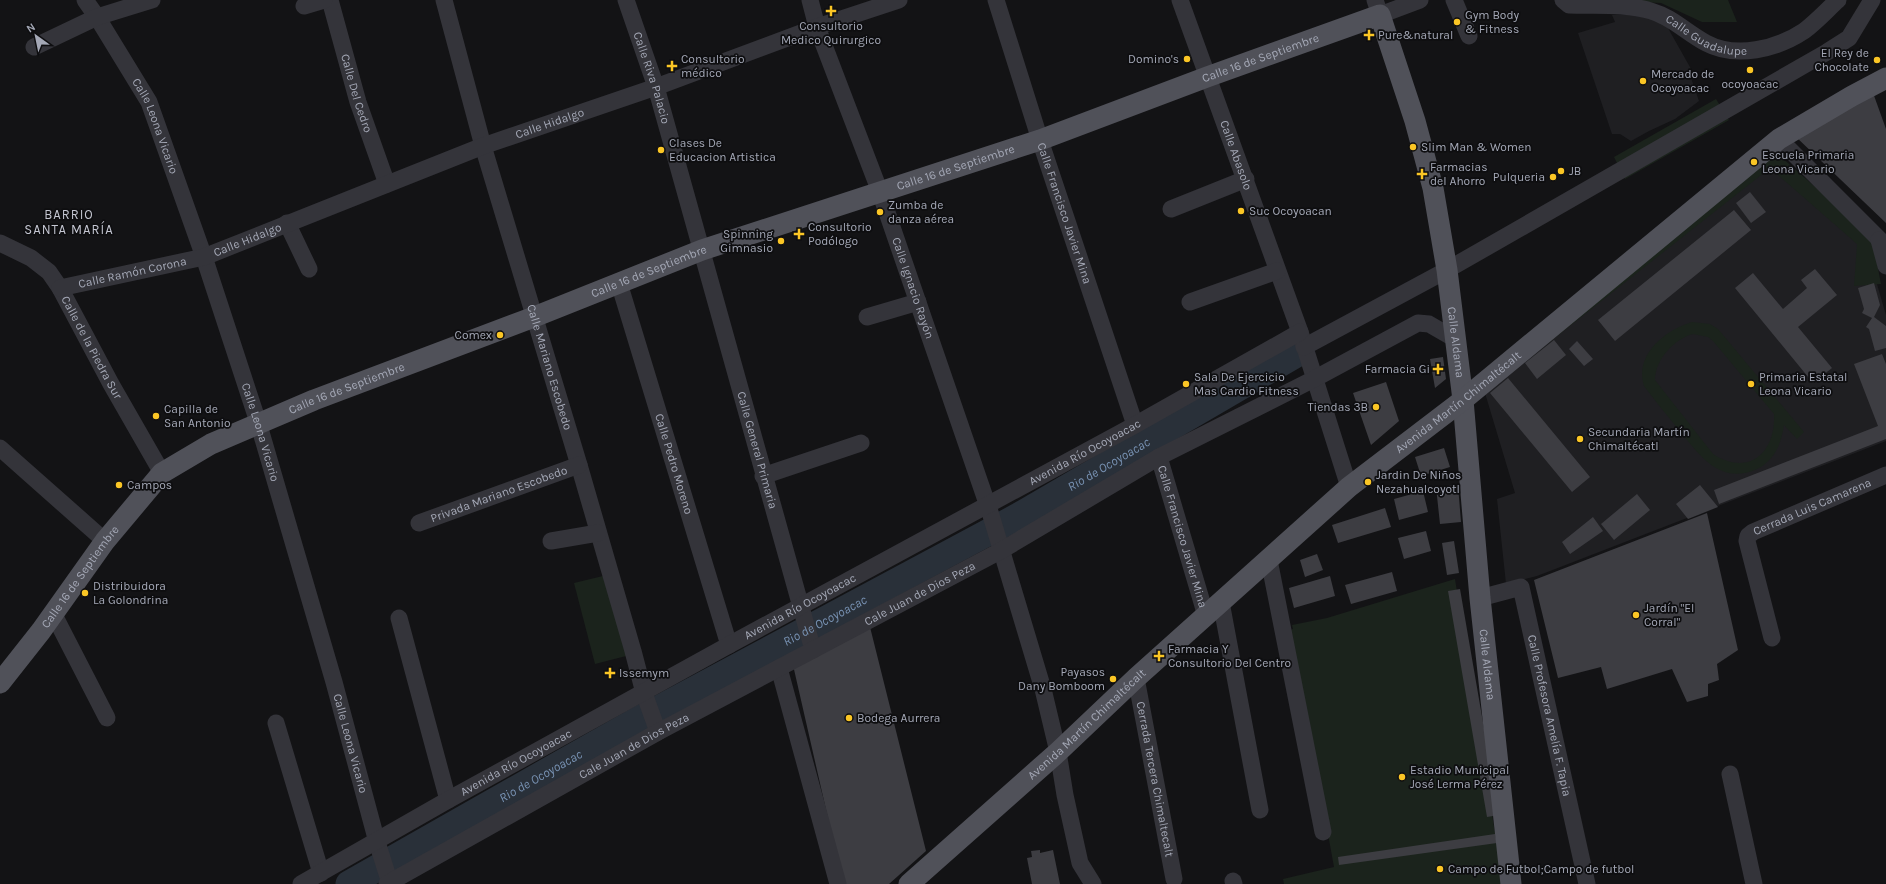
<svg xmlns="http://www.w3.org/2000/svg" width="1886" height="884" font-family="Karla,sans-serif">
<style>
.built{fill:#1f1f22}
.green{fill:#1b231c;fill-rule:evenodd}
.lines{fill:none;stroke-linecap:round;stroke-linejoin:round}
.river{stroke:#293039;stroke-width:27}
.building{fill:#3d3d42}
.minor{stroke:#34343a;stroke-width:17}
.major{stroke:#505159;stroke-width:21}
.poi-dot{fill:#fbc625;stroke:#0e0e10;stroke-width:1.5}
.labels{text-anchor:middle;stroke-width:3.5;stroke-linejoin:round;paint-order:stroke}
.poi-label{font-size:12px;fill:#a4a8b6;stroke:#0e0e10;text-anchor:start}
.street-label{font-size:12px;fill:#a4a8b6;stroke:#0e0e10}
.neighbourhood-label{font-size:13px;letter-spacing:1px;fill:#c5c7d2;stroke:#0e0e10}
.water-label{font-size:13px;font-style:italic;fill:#7892b3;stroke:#0e0e10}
</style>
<rect width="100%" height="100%" fill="#131315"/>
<path class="built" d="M1612,15H1652L1664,21L1695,76L1691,78L1699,101L1675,119L1649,131L1631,141L1620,134H1612L1578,33L1615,22Z
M1783,168L1865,243L1886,315V441L1537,576L1506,584L1497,499L1515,493L1485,393L1753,176Z"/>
<path class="green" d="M1602,0H1728L1737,22H1702L1661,3Z
M1716,99L1729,120L1625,179L1614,157Z
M1771,148L1872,237L1881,284L1854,286L1857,244L1770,168L1485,393Z
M1692,322L1710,324L1718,329L1804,432L1797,439L1784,425C1781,444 1775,460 1757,469C1719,486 1699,454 1678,429C1667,415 1655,401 1644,386C1634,355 1665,330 1692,322ZM1693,334L1708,337L1713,341L1774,414C1776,453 1748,477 1713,454L1655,380C1655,360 1674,339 1693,334Z
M607,575L630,655L595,664L574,583Z
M1455,579L1503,884H1284L1283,879L1334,867L1307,719L1287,631L1293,629L1292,625L1327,618Z"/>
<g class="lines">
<path class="river" id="s1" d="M349,884L636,721L1017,517L1298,353"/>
</g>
<path class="building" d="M1872,90L1886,129V223L1794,135Z
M1750,192L1766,212L1751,223L1736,203Z
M1734,210L1751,230L1615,341L1598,320Z
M1815,269L1837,295L1798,327L1832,368L1813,383L1735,288L1753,273L1783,309L1807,288L1801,280Z
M1874,283L1880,305L1874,317L1886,326V348L1875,351L1869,329L1866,327L1872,318L1862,313L1864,309L1858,288Z
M1554,340L1566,355L1537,379L1525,363Z
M1577,341L1593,359L1584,366L1569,349Z
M1882,354L1886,364V439L1719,504L1714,490L1878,426L1854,364Z
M1443,357L1446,379L1435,388L1430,359Z
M1508,378L1590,477L1572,492L1490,393Z
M1386,382L1399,421L1371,445L1353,393Z
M1444,448L1450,467L1421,476L1415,457Z
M1458,485L1461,522L1440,524L1436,487Z
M1700,485L1718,507L1688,519L1676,504Z
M1423,491L1428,512L1399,520L1394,499Z
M1637,494L1650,510L1614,540L1601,524Z
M1385,508L1391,527L1338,543L1332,525Z
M1707,513L1738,650L1717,664L1719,680L1708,684V696L1687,702L1672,669L1607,689L1601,667L1558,678L1534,580Z
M1593,517L1603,531L1570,554L1562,542Z
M1426,531L1431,551L1404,559L1398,538Z
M1454,541L1459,573L1447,575L1442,543Z
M1317,554L1323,570L1305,577L1300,560Z
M1392,572L1397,591L1351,604L1345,585Z
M1330,576L1335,596L1294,608L1289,588Z
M1460,589L1499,815L1487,817L1448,591Z
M870,627L926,851L889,884H843L793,665Z
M1495,834L1497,843L1339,865L1338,857Z
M1040,850V853L1053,850L1060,884H1032L1027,858L1032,857L1031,851Z"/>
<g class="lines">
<g class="minor">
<path id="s2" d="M85,0L97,17L149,102L204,257L258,422L334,682L377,842L390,883"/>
<path id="s3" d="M330,0L358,102L387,184"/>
<path id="s4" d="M444,0L483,146L579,465L633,651L644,693L658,732"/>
<path id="s5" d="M626,0L656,87L813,650"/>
<path id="s6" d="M810,0L817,27L880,192L990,512L1043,689L1058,752L1065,795L1080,863L1093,884"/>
<path id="s7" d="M996,0L1040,140L1135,425"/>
<path id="s8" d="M1180,0L1300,332L1349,487"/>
<path d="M1375,0L1380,15L1420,0"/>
<path d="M1454,0L1469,36"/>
<path id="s9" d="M1563,0L1569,5C1596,6 1625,3 1651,11C1672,17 1687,33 1706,43C1736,59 1777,49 1804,31C1816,22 1827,10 1838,0"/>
<path d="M304,6L324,0"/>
<path d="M34,47L97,17L152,0"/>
<path d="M1779,139L1886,246"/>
<path d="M1171,209L1246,179"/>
<path d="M287,223L309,269"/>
<path d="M1879,240L1886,266"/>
<path id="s10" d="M0,243L31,258L49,272L60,288L111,384L162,473"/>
<path id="s11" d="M619,283L729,645"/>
<path id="s12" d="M60,288L204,257L483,146L656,87L817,27L899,0"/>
<path d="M1190,302L1277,271"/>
<path d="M867,317L918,302"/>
<path d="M1304,347L1447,270L1827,52L1849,38L1872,0"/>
<path d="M0,448L105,541"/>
<path id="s13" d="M1159,457L1206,616"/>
<path d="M763,476L861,443"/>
<path id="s14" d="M419,523L579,465"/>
<path d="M551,541L598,533"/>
<path d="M1269,560L1323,832"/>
<path id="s15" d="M1480,598L1521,587L1587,884"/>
<path d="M1221,602L1260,810"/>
<path d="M53,613L107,718"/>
<path d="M399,618L448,800"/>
<path id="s16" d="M1772,638L1747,541L1748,536L1753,532L1886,475"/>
<path d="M779,668L838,884"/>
<path id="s17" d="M1136,678L1174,879"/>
<path d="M276,723L321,873"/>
<path d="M1730,774L1754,884"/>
<path d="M1233,881L1234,884"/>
<path id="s18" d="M301,884L448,800L729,645L1135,425L1300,332"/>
<path id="s19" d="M387,884L658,732L1002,550L1159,457L1314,379L1418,323L1429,324L1455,339"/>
</g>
<g class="major">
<path id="s20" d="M0,683L41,631L105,541L162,473L211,444L314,400L534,317L702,250L1040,140L1207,77L1380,15L1415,121L1433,188L1447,270L1463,400L1480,598L1511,884"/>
<path id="s21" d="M909,884L1058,752L1136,678L1349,487L1463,400L1779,139L1852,96L1886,78"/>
</g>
</g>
<g class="poi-dot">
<path d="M829 5h4v4h4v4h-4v4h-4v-4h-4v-4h4z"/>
<circle cx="1457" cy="22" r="4"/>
<path d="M1367 29h4v4h4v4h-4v4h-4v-4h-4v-4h4z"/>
<circle cx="1187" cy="59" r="4"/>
<circle cx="1877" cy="60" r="4"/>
<path d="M670 60h4v4h4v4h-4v4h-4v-4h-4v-4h4z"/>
<circle cx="1750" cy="70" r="4"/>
<circle cx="1643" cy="81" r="4"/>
<circle cx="1413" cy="147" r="4"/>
<circle cx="661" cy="150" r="4"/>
<circle cx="1754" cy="162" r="4"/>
<circle cx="1561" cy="171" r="4"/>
<path d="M1420 168h4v4h4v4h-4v4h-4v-4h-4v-4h4z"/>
<circle cx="1553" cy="177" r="4"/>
<circle cx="1241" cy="211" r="4"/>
<circle cx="880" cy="212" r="4"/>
<path d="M797 228h4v4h4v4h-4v4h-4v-4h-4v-4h4z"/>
<circle cx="781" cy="241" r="4"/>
<circle cx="500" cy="335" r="4"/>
<path d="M1436 363h4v4h4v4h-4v4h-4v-4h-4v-4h4z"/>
<circle cx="1186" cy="384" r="4"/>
<circle cx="1751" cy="384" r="4"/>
<circle cx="1376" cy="407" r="4"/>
<circle cx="156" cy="416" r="4"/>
<circle cx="1580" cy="439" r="4"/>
<circle cx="1368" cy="482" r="4"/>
<circle cx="119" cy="485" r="4"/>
<circle cx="85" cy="593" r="4"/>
<circle cx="1636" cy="615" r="4"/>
<path d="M1157 650h4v4h4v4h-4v4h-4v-4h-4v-4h4z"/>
<path d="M608 667h4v4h4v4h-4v4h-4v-4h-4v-4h4z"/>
<circle cx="1113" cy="679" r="4"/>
<circle cx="849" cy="718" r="4"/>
<circle cx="1402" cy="777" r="4"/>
<circle cx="1440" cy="869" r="4"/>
</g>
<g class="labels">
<g class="poi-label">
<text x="1465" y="19">Gym Body<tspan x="1465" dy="14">&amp; Fitness</tspan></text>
<text x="831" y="30" text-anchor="middle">Consultorio<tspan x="831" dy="14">Medico Quirurgico</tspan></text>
<text x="1378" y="39">Pure&amp;natural</text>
<text x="1869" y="57" text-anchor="end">El Rey de<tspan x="1869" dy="14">Chocolate</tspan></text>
<text x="681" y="63">Consultorio<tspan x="681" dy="14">médico</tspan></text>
<text x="1179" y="63" text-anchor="end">Domino's</text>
<text x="1651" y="78">Mercado de<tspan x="1651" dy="14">Ocoyoacac</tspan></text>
<text x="1750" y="88" text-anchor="middle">ocoyoacac</text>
<text x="669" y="147">Clases De<tspan x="669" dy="14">Educacion Artistica</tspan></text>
<text x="1421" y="151">Slim Man &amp; Women</text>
<text x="1762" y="159">Escuela Primaria<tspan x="1762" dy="14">Leona Vicario</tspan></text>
<text x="1430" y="171">Farmacias<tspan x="1430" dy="14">del Ahorro</tspan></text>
<text x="1569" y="175">JB</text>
<text x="1545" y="181" text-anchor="end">Pulqueria</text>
<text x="888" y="209">Zumba de<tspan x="888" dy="14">danza aérea</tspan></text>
<text x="1249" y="215">Suc Ocoyoacan</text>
<text x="808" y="231">Consultorio<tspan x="808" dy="14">Podólogo</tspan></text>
<text x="773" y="238" text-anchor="end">Spinning<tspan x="773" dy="14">Gimnasio</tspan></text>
<text x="492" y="339" text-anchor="end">Comex</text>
<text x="1430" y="373" text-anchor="end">Farmacia Gi</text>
<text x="1194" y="381">Sala De Ejercicio<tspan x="1194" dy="14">Mas Cardio Fitness</tspan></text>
<text x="1759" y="381">Primaria Estatal<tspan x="1759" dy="14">Leona Vicario</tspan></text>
<text x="1368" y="411" text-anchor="end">Tiendas 3B</text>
<text x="164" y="413">Capilla de<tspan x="164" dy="14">San Antonio</tspan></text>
<text x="1588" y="436">Secundaria Martín<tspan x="1588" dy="14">Chimaltécatl</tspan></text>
<text x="1376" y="479">Jardin De Niños<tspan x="1376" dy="14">Nezahualcoyotl</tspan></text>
<text x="127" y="489">Campos</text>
<text x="93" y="590">Distribuidora<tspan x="93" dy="14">La Golondrina</tspan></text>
<text x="1644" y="612">Jardín "El<tspan x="1644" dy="14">Corral"</tspan></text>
<text x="1168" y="653">Farmacia Y<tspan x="1168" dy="14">Consultorio Del Centro</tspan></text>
<text x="1105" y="676" text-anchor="end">Payasos<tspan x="1105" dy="14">Dany Bomboom</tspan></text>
<text x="619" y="677">Issemym</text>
<text x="857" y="722">Bodega Aurrera</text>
<text x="1410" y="774">Estadio Municipal<tspan x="1410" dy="14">José Lerma Pérez</tspan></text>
<text x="1448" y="873">Campo de Futbol;Campo de futbol</text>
</g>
<g class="street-label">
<text dy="4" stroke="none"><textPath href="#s9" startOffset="152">Calle Guadalupe</textPath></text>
<text dy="4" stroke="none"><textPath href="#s20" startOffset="1441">Calle 16 de Septiembre</textPath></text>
<text dy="4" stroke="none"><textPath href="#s5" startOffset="82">Calle Riva Palacio</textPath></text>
<text dy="4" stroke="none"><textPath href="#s3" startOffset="97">Calle Del Cedro</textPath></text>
<text dy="4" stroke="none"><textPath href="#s12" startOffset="518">Calle Hidalgo</textPath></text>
<text dy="4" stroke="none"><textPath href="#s2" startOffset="145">Calle Leona Vicario</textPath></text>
<text dy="4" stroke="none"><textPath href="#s8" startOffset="165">Calle Abasolo</textPath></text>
<text dy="4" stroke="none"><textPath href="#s20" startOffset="1117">Calle 16 de Septiembre</textPath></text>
<text dy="4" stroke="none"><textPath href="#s7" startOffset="224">Calle Francisco Javier Mina</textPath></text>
<text dy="4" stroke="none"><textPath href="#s12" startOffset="194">Calle Hidalgo</textPath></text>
<text dy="4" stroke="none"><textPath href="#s20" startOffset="793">Calle 16 de Septiembre</textPath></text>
<text dy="4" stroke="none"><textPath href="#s12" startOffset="74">Calle Ramón Corona</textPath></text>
<text dy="4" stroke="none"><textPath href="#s6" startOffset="306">Calle Ignacio Rayón</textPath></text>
<text dy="4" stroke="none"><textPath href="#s20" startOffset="1905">Calle Aldama</textPath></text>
<text dy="4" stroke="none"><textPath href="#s10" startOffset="144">Calle de la Piedra Sur</textPath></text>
<text dy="4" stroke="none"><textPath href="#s4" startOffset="382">Calle Mariano Escobedo</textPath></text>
<text dy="4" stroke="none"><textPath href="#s20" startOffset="469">Calle 16 de Septiembre</textPath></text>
<text dy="4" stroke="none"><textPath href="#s21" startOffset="731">Avenida Martín Chimaltécalt</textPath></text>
<text dy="4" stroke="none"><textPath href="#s2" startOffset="469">Calle Leona Vicario</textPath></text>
<text dy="4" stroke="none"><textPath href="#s5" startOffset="469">Calle General Primaria</textPath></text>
<text dy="4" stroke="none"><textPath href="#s18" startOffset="895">Avenida Río Ocoyoacac</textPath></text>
<text dy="4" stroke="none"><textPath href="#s11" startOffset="189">Calle Pedro Moreno</textPath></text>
<text dy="4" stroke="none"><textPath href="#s14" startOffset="85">Privada Mariano Escobedo</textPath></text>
<text dy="4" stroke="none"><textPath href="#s16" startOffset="176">Cerrada Luis Camarena</textPath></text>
<text dy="4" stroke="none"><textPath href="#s13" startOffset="83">Calle Francisco Javier Mina</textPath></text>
<text dy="4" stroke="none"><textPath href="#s20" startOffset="133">Calle 16 de Septiembre</textPath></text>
<text dy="4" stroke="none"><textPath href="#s19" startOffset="607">Cale Juan de Dios Peza</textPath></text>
<text dy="4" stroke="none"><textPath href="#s18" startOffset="571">Avenida Río Ocoyoacac</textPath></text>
<text dy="4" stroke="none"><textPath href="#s20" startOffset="2229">Calle Aldama</textPath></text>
<text dy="4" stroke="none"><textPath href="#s15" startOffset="174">Calle Profesora Amelía F. Tapia</textPath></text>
<text dy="4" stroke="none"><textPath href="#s21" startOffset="239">Avenida Martín Chimaltécalt</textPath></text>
<text dy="4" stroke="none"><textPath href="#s2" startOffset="793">Calle Leona Vicario</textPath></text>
<text dy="4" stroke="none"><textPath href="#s19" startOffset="283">Cale Juan de Dios Peza</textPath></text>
<text dy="4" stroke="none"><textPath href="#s18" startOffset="247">Avenida Río Ocoyoacac</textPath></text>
<text dy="4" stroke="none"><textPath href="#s17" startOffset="103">Cerrada Tercera Chimaltecalt</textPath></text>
</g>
<g class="neighbourhood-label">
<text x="69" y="219">BARRIO<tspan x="69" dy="15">SANTA MARÍA</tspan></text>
</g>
<g class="water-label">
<text dy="5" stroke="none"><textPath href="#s1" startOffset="868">Rio de Ocoyoacac</textPath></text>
<text dy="5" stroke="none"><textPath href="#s1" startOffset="544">Rio de Ocoyoacac</textPath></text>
<text dy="5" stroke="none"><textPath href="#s1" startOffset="220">Rio de Ocoyoacac</textPath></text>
</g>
</g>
<g transform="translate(36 36) rotate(327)" stroke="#0e0e10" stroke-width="3" paint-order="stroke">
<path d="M0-3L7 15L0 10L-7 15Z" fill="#a4a8b6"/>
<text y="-6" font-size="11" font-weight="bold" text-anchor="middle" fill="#a4a8b6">N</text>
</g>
</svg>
